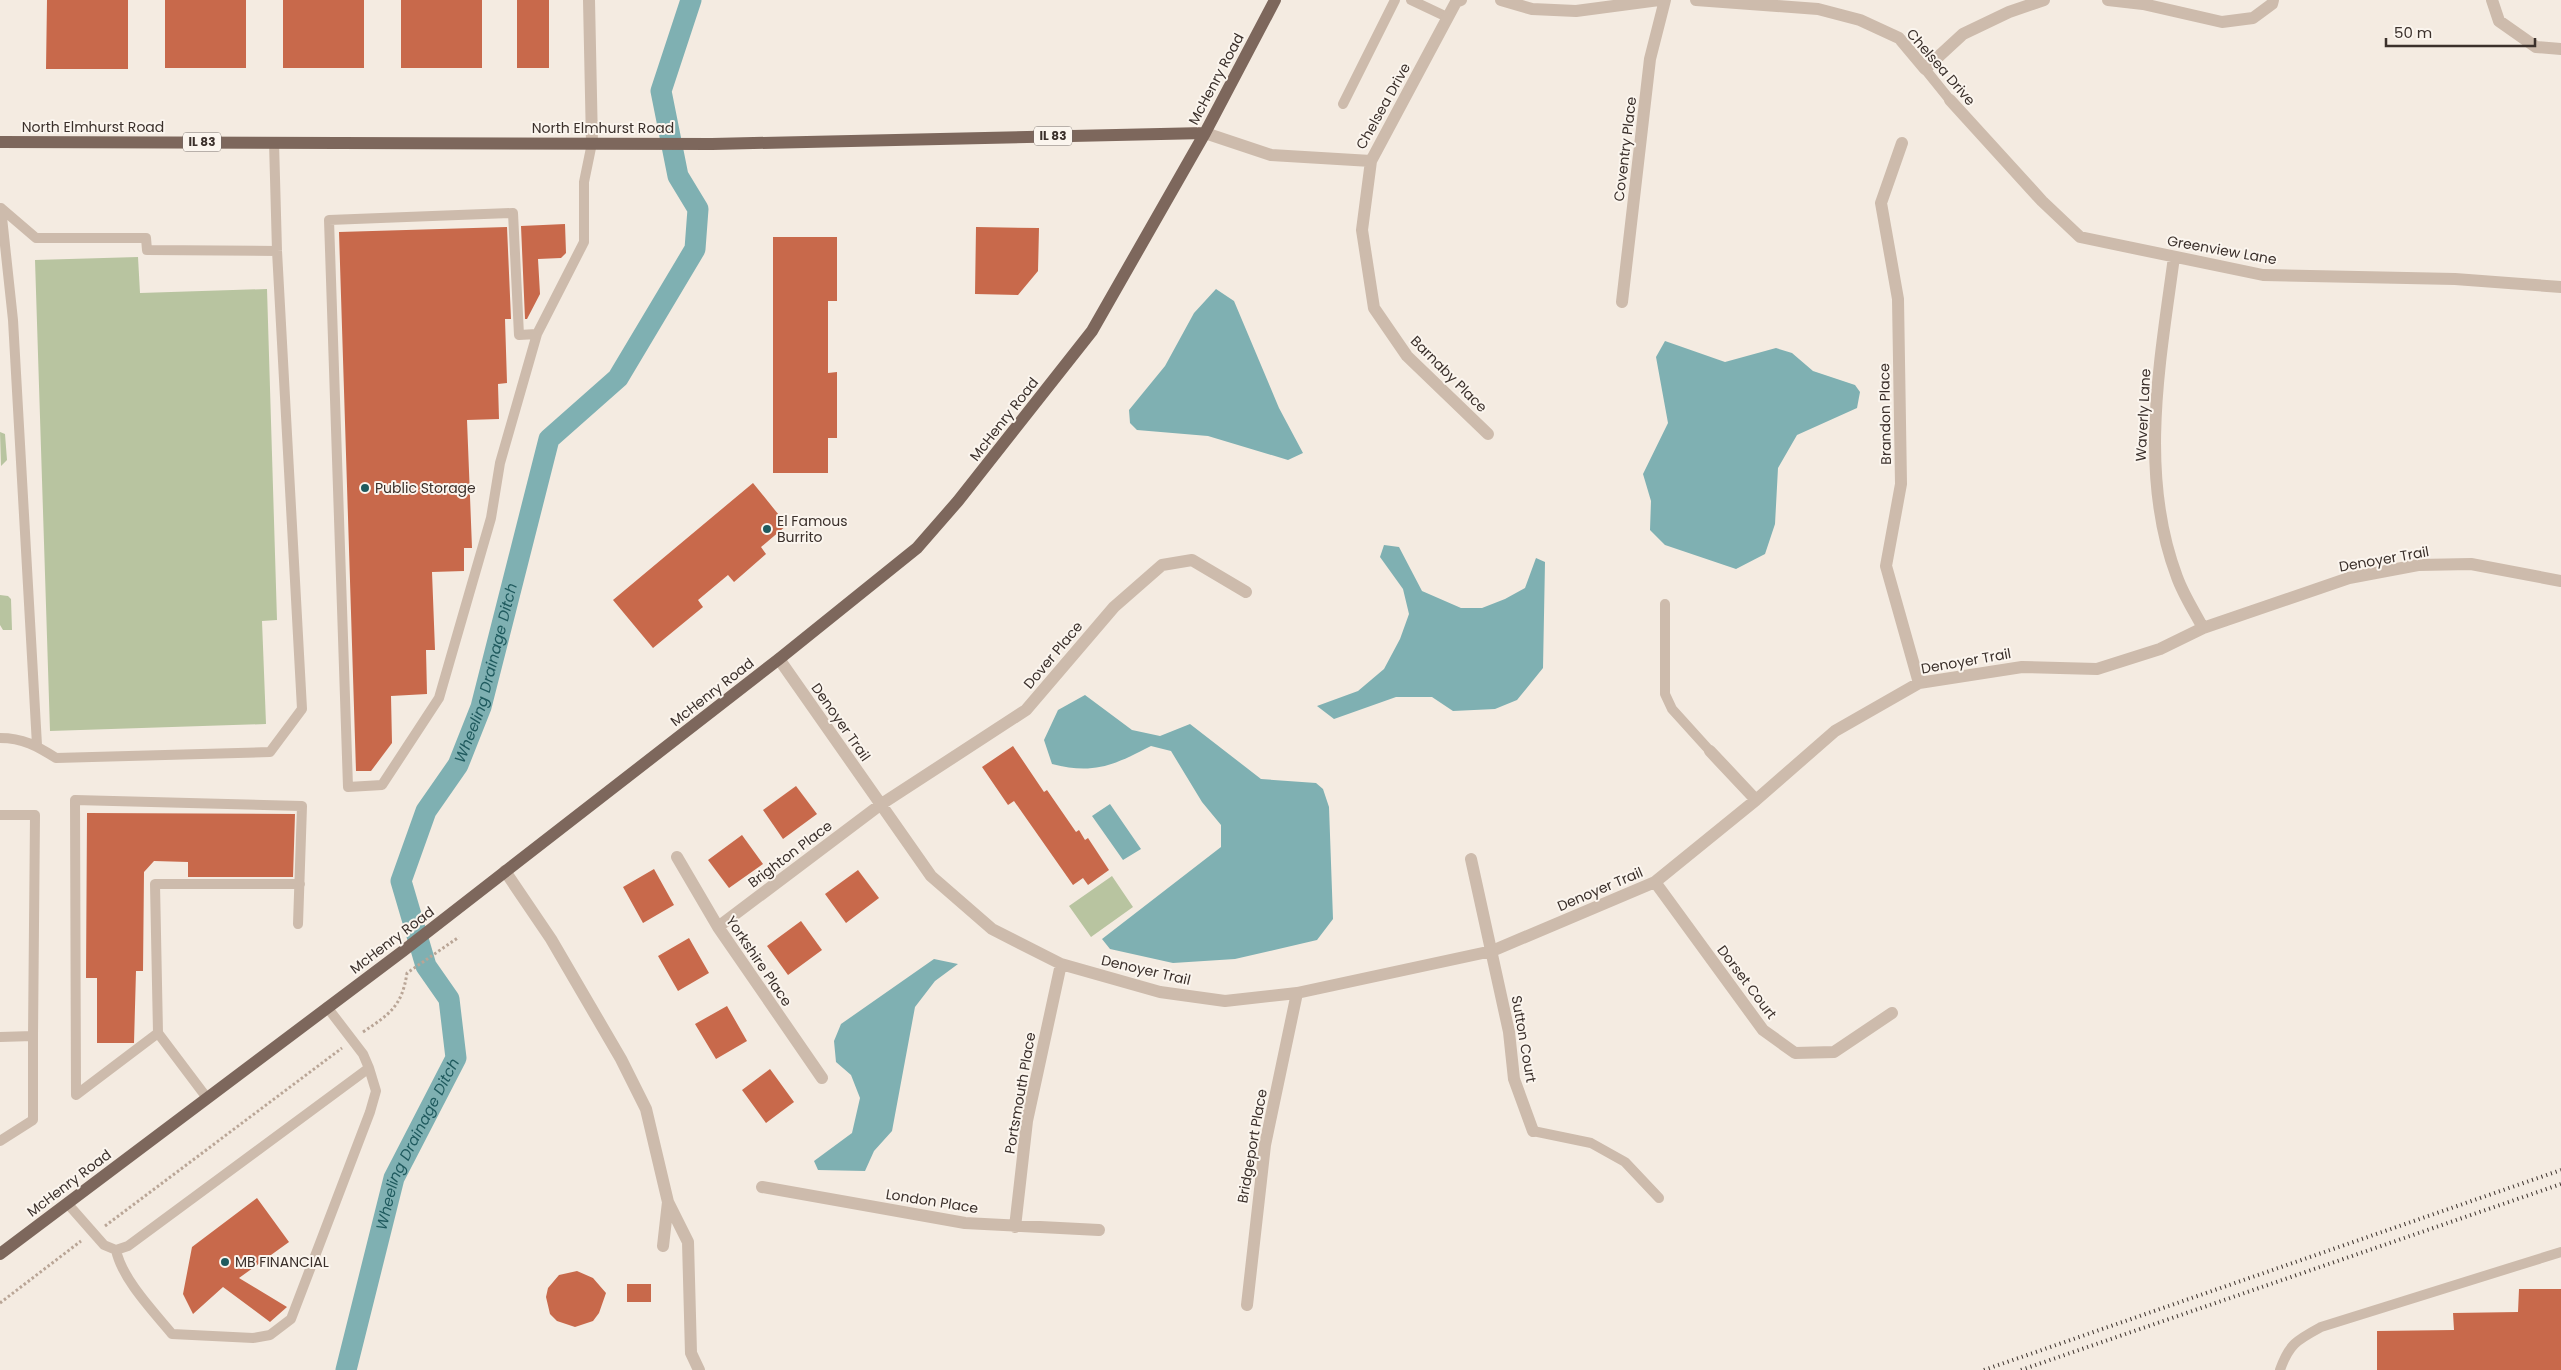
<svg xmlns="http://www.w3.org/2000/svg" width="2561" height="1370" font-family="Poppins,sans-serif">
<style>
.green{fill:#b8c4a0}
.water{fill:#7fb0b2}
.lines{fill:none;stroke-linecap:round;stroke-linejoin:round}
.canal{stroke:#7fb0b2;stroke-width:21}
.building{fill:#c8694b}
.path{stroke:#b9a596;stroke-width:3;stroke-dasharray:2.5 2.5;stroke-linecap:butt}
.service{stroke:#cdbbac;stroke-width:10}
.minor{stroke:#cdbbac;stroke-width:12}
.primary{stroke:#7d675c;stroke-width:12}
.rail{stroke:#3b302b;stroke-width:4;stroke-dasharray:1 4;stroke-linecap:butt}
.poi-dot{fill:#1f5a5e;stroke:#fbf5ee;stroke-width:2}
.labels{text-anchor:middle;stroke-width:4;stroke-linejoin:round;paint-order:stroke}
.shield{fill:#fbf5ee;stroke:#756b66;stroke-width:1}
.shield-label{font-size:12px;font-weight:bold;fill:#3b302b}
.street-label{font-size:14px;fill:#3b302b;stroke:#fbf5ee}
.poi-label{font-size:14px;fill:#3b302b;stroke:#fbf5ee;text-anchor:start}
.water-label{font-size:15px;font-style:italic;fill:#1f5a5e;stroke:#fbf5ee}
</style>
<rect width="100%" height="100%" fill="#f4ebe1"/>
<path class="green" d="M138,257L140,293L267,289L277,620L262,621L266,724L50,731L35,260Z
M0,432L5,434L7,460L1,466Z
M0,595L8,596L11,599L12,630H3L0,625Z
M1112,876L1133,907L1091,937L1069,906Z"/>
<path class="water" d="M1216,289L1234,301L1279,408L1303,453L1288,460L1208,436L1137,430L1130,423L1129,410L1165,366L1194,313Z
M1665,341L1725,362L1776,348L1792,353L1813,371L1855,385L1860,392L1857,408L1797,435L1778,468L1775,524L1765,554L1736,569L1665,545L1650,530L1651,501L1643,474L1668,423L1656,357Z
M1384,545L1399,547L1422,591L1461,608H1482L1505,599L1525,588L1536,558L1545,562L1543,668L1517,700L1495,709L1453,711L1432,697H1396L1334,719L1317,706L1358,691L1384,669L1400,639L1409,614L1403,589L1380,557Z
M1085,695L1132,730L1160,736L1190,724L1261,779L1316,783L1323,789L1329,807L1333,919L1317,940L1235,959L1173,963L1110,949L1102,939L1221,847V825L1202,802L1171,751L1151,746C1114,765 1094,775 1052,764L1044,740L1058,710Z
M1110,804L1141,849L1123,860L1092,816Z
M934,959L958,964L935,981L915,1007L892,1131L874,1151L865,1171L818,1170L814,1161L852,1133L860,1098L851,1075L836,1062L834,1041L841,1024Z"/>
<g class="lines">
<path class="canal" id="s1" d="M346,1370L394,1178L456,1058L449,999L426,966L401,881L426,811L458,765L481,707L549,439L618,378L695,249L698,209L678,176L661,91L691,0"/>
</g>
<path class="building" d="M47,0H128V69H46Z
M165,0H246V68H165Z
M283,0H364V68H283Z
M401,0H482V68H401Z
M517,0H549V68H517Z
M565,224L566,253L561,258L538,259L540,294L527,319H525L521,226Z
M507,227L511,319H505L507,383L498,384L499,419L467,420L472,548H464V571L432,572L435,650H426L427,694L391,696L392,743L371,771H356L339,232Z
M976,227L1039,228L1038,271L1018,295L975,294Z
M773,237H837V301H828V373L837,372V438H828V473H773Z
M753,483L787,525L761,547L766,554L734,582L728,575L698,600L703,607L653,648L613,600Z
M1013,746L1044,792L1047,790L1076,832L1079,830L1085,840L1088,838L1109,870L1088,885L1083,878L1073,885L1014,801L1008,805L982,767Z
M796,786L817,814L783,839L763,810Z
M87,813L295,814L293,877H188V862L154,861L144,872L143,971H136L134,1043H97V978H86Z
M742,835L763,864L729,888L708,860Z
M654,869L674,905L643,923L623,887Z
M858,870L879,898L846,923L825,894Z
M801,921L822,950L788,975L767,946Z
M689,938L709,973L678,991L658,956Z
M727,1006L747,1041L716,1059L695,1024Z
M770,1069L794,1102L766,1123L742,1090Z
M257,1198L289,1242L239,1278L287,1307L270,1322L223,1287L193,1314L183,1294L192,1247Z
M577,1271L593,1278L606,1293L599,1313L593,1321L575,1327L557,1321L550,1314L546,1297L548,1288L559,1275Z
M627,1284H651V1302H627Z
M2519,1289H2561V1370H2377V1331L2454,1330L2453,1313L2518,1312Z"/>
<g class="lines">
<path class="path" d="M363,1032C390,1014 402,1006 407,973L459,937
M105,1226L342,1048
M0,1303L81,1241"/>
<path class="service" d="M1411,0L1447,17
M1925,69L1950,100
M1343,104L1395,0
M1,208L13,320L37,745
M1,208L36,238H146L147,250L277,251
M537,334L519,335L513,213L329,220L348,787L382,785L439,698L491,518L500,463L537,334L584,242V182L592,143
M1665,604V694L1672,709L1710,751
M0,738C23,738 37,746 56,758L270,752L302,709L277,251L274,142
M0,815H35L33,1036L0,1037
M76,1095L75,800L302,806L298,924
M76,1095L158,1033
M207,1098L158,1033L155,884H300
M1533,1131L1591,1143L1625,1162L1659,1198
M0,1141L33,1120V1036
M67,1203L104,1245L116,1250L128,1246L369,1068
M116,1250C122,1279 153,1311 172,1334L253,1338L270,1335L291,1319L370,1112L376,1091L369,1068L363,1054L327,1007
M2280,1370C2289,1344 2297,1340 2321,1327L2561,1252"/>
<path class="minor" d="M589,0L592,143
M1461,0L1456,2L1371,161L1362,230L1374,308L1407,356L1488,434
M1501,0L1532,9L1576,11L1659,0
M1696,0L1818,9L1860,20L1899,38L1925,69L1963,34L2009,12L2044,0
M2108,0L2143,4L2222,22L2253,18L2272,4L2273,0
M2492,0L2499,21L2536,47L2561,49
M1950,100L2042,201L2080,237L2263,275L2455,279L2561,287
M1205,133L1271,155L1371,161
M1902,143L1881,203L1898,299L1901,484L1886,566L1919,683
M2174,257C2160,362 2138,474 2177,577C2183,594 2194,611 2203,628
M1622,302L1650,59L1665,0
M779,659L931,876L992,929L1061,964L1160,992L1225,1001L1297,993L1492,951L1655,882L1756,800L1835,731L1919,683L2022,667L2097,669L2160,649L2203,628L2349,578L2418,565L2471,564L2561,581
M1710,751L1756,800
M677,857L718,927L822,1078
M1471,859L1509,1032L1514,1079L1533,1131
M505,871L551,939L621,1059L646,1109L668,1202L688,1242L691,1353L699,1370
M1655,882L1763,1030L1795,1053L1834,1052L1892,1013
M718,927L880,805L1026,710L1114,607L1162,565L1192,560L1246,592
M762,1187L965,1223L1099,1230
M1015,1227L1027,1121L1061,964
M663,1246L668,1202
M1247,1305L1265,1145L1297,993"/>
<path class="primary" d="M0,142L712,144L1205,133
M0,1254L403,951L779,659L917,548L958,501L1092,331L1205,133L1275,0"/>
<path class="rail" d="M1984,1370L2561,1170
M2021,1370L2561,1184"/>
</g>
<g class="poi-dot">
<circle cx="365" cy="488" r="5"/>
<circle cx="767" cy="529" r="5"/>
<circle cx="225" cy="1262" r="5"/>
</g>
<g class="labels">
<g class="shield">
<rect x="1034" y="126.5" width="38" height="19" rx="4"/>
<rect x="183" y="132.5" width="38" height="19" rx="4"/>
</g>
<g class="shield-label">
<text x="1053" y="140">IL 83</text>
<text x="202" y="146">IL 83</text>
</g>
<g class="street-label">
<text transform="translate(1941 67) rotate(49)" y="5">Chelsea Drive</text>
<text transform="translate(1216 79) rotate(-62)" y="5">McHenry Road</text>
<text transform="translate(1383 106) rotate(-61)" y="5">Chelsea Drive</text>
<text x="93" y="132">North Elmhurst Road</text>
<text x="603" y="133">North Elmhurst Road</text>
<text transform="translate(1625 149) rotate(-83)" y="5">Coventry Place</text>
<text transform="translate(2222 250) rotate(10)" y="5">Greenview Lane</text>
<text transform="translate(1449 374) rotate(45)" y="5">Barnaby Place</text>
<text transform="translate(1885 414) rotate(-91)" y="5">Brandon Place</text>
<text transform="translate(2143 415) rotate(-87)" y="5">Waverly Lane</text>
<text transform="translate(1004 419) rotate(-52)" y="5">McHenry Road</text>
<text transform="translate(2384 559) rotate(-10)" y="5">Denoyer Trail</text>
<text transform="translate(1053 655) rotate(-50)" y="5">Dover Place</text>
<text transform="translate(1966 661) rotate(-10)" y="5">Denoyer Trail</text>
<text transform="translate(712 692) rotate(-38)" y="5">McHenry Road</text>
<text transform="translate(841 722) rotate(55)" y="5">Denoyer Trail</text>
<text transform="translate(790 854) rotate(-37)" y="5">Brighton Place</text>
<text transform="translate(1600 889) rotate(-23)" y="5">Denoyer Trail</text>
<text transform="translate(392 940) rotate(-37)" y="5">McHenry Road</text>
<text transform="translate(759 961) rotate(56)" y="5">Yorkshire Place</text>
<text transform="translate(1146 970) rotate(13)" y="5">Denoyer Trail</text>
<text transform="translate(1747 982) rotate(53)" y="5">Dorset Court</text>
<text transform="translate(1524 1039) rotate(80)" y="5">Sutton Court</text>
<text transform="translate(1020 1093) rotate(-80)" y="5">Portsmouth Place</text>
<text transform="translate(1252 1146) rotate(-80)" y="5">Bridgeport Place</text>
<text transform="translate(69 1183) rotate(-37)" y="5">McHenry Road</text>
<text transform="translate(932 1201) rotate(9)" y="5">London Place</text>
</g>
<g class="poi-label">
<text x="375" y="493">Public Storage</text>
<text x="777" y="526">El Famous<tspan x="777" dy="16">Burrito</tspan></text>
<text x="235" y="1267">MB FINANCIAL</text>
</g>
<g class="water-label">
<text dy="5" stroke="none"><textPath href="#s1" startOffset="748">Wheeling Drainage Ditch</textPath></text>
<text dy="5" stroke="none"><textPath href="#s1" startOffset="238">Wheeling Drainage Ditch</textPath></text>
</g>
</g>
<path d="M2386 38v8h149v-8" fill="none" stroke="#3b302b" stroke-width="2.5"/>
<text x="2394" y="38" font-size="15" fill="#3b302b" stroke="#fbf5ee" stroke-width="4" paint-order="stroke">50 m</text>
</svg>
